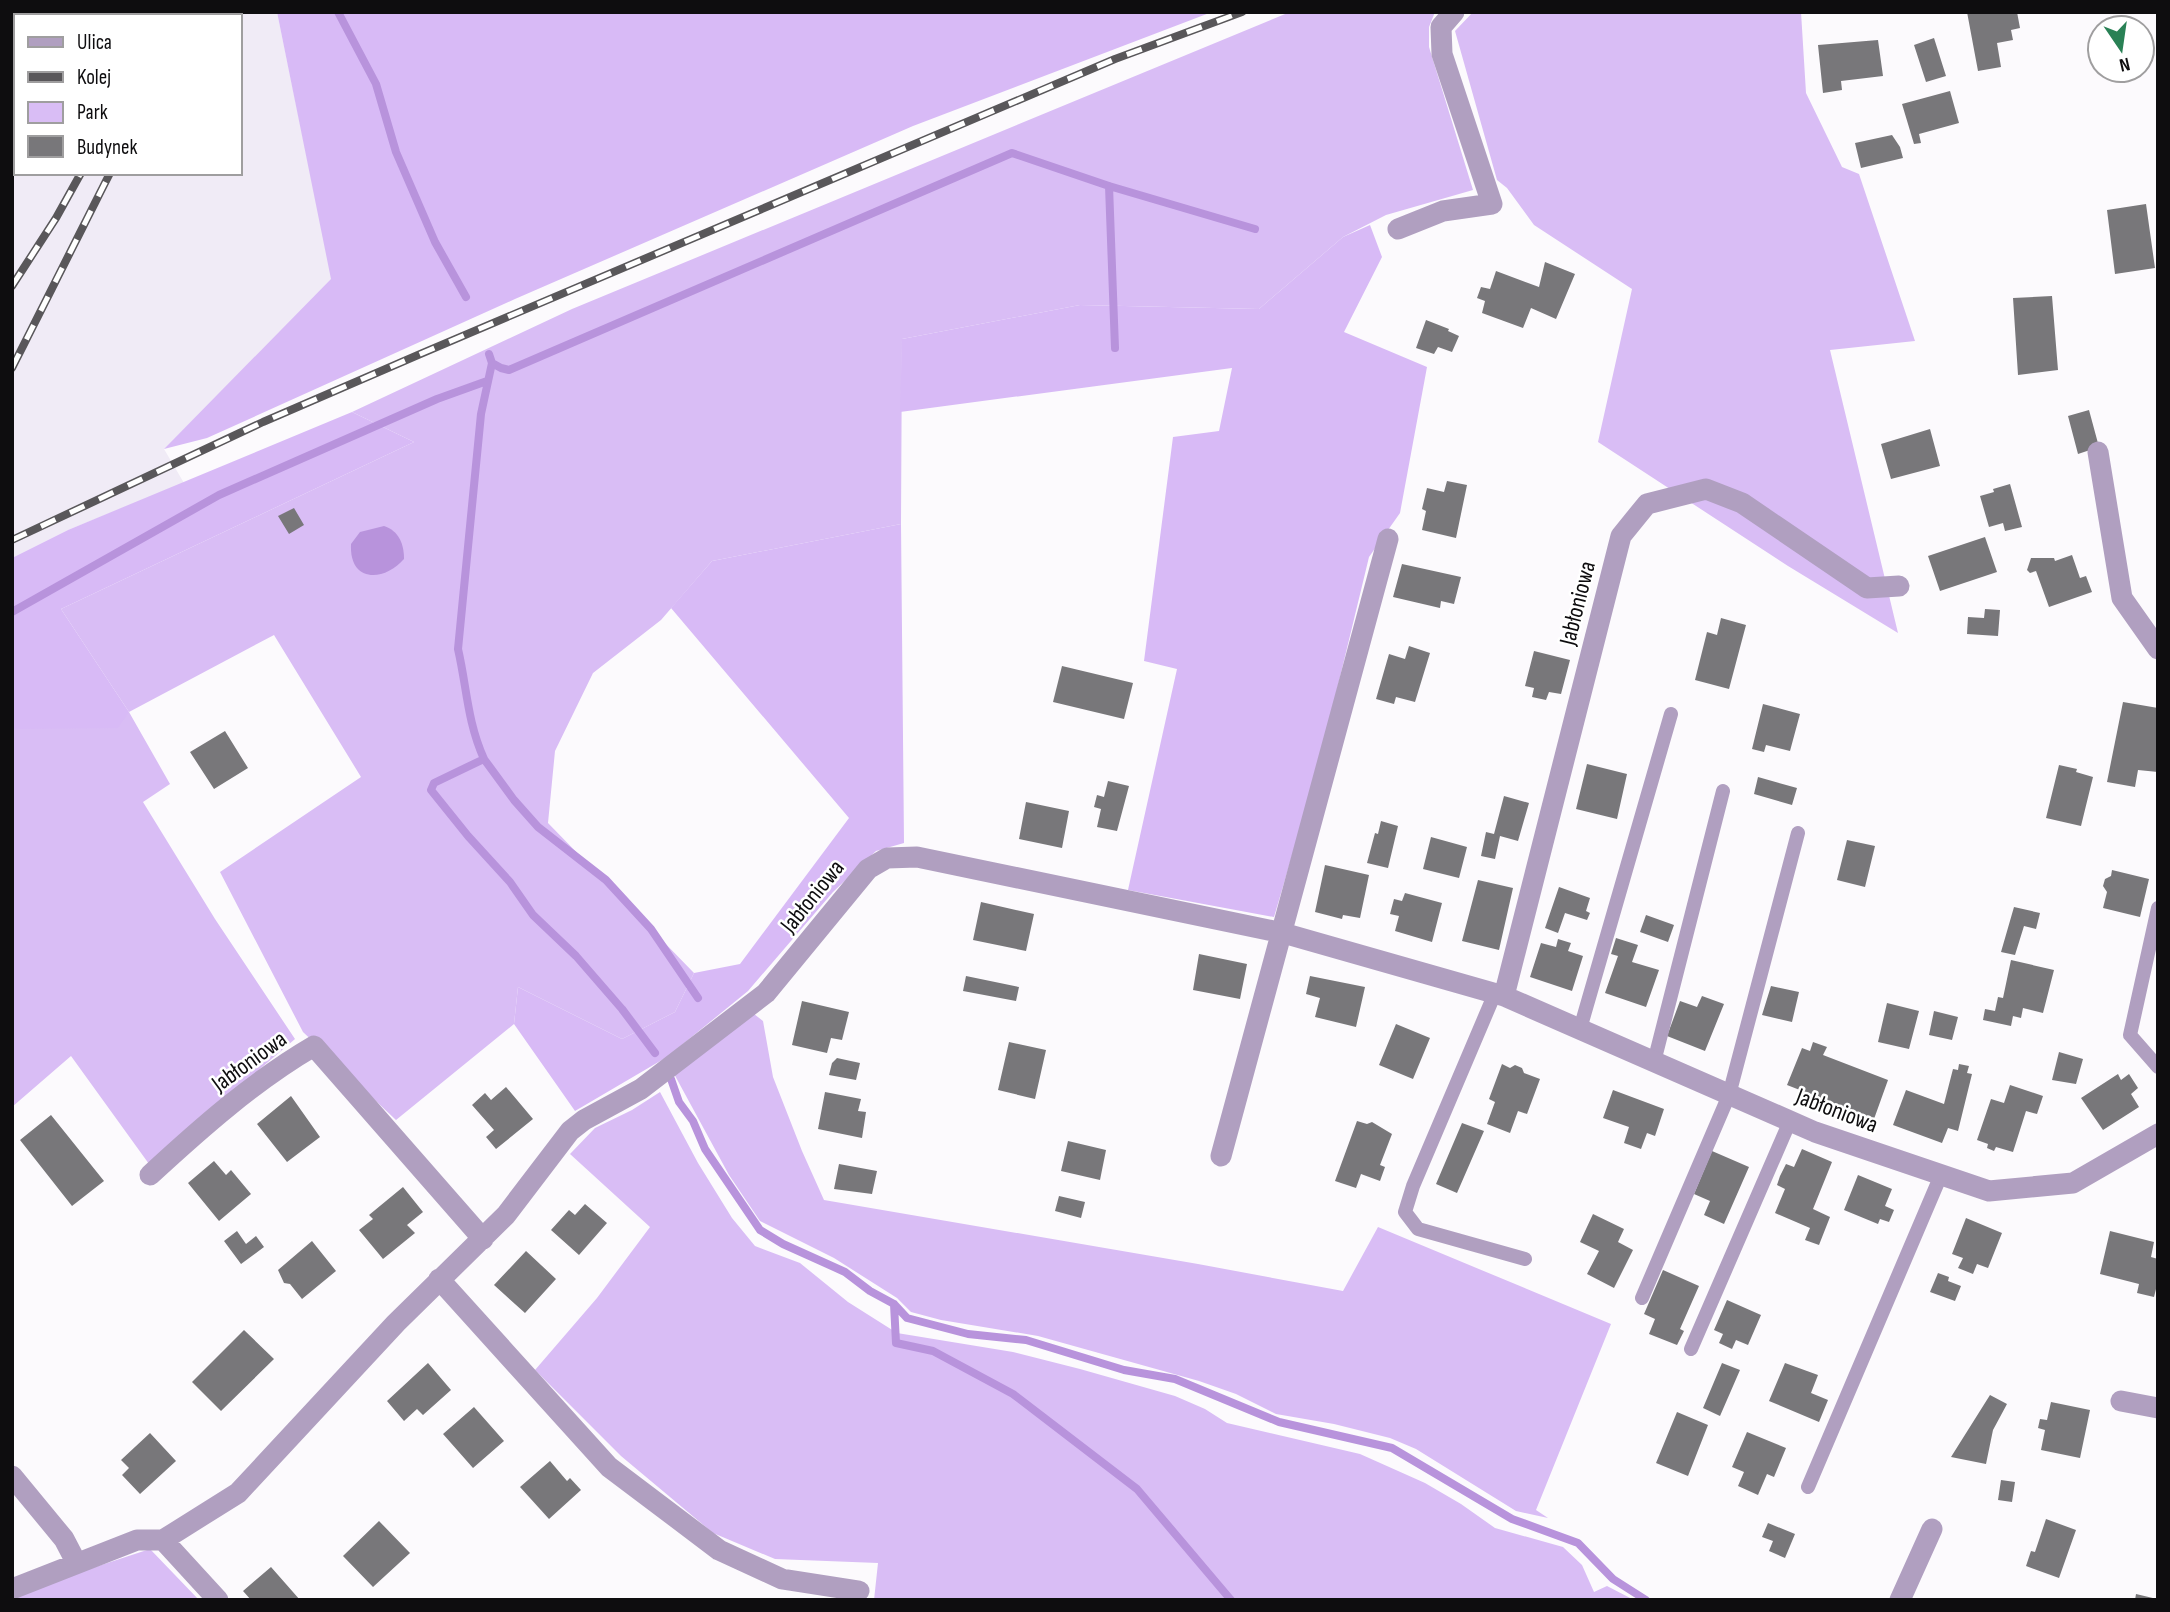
<svg xmlns="http://www.w3.org/2000/svg" width="2170" height="1612" font-family="'Sofia Sans Condensed',sans-serif">
<style>
.built{fill:#f0ebf6;fill-rule:evenodd}
.green{fill:#d9bdf5}
.forest{fill:#d8baf6}
.water{fill:#b893dc}
.lines{fill:none;stroke-linecap:round;stroke-linejoin:round}
.stream{stroke:#b893dc;stroke-width:8}
.building{fill:#78777a}
.service{stroke:#b09fc0;stroke-width:14}
.minor{stroke:#b09fc0;stroke-width:21}
.rail-casing{stroke:#59575a;stroke-width:8}
.rail{stroke:#fff;stroke-width:5;stroke-dasharray:16;stroke-linecap:butt}
.labels{text-anchor:middle;stroke-width:5;stroke-linejoin:round;paint-order:stroke}
.street-label{font-size:24px;fill:#0e0d0f;stroke:#fff}
</style>
<rect width="100%" height="100%" fill="#fcfafd"/>
<path class="built" d="M12,12H277L332,279L164,449L184,483L68,530L12,558ZM16,16H240V173H16Z"/>
<path class="green" d="M1290,12H1435L1429,27V47L1473,190L1386,215L1343,237L1259,309L1080,305L902,339L901,524L712,561L661,620L593,673L555,751L548,823L694,973L675,1012L622,1039L518,987L514,1024L396,1120L303,1032L220,872L361,777L274,635L129,712L170,784L143,802L215,919L295,1039L149,1164L71,1056L12,1107V729L129,712L61,609L414,442L352,412L572,309Z
M1473,12H1801L1806,93L1842,167L1859,174L1915,341L1830,350L1898,633L1788,566L1598,442L1632,289L1534,225L1507,188L1497,180L1455,31Z
M754,1014L763,1021L773,1077L802,1151L824,1200L1198,1264L1343,1291L1378,1227L1611,1324L1536,1510L1548,1518L1516,1511L1416,1449L1390,1438L1334,1424L1276,1414L1236,1394L1199,1381L1038,1336L941,1320L911,1312L897,1298L834,1258L760,1221L729,1175L673,1072Z
M660,1092L698,1163L732,1218L755,1246L800,1263L848,1302L897,1333L1013,1352L1080,1369L1175,1396L1205,1409L1227,1423L1360,1454L1425,1483L1461,1504L1495,1528L1563,1547L1582,1565L1594,1592L1607,1586L1634,1600H874L878,1563L775,1559L713,1533L621,1456L535,1370L597,1298L650,1227L570,1154L595,1128L632,1110Z
M150,1549L199,1600H12V1596L22,1591Z"/>
<path class="forest" d="M277,12H1212L913,126L515,299L207,438L164,449L331,279Z
M1370,225L1382,257L1344,332L1427,367L1400,513L1369,557L1319,764L1274,917L1128,890L1177,669L1144,661L1173,437L1219,431L1232,368L900,412L902,339L1080,305L1259,309L1343,237Z
M352,412L414,442L61,609L129,712L118,728L12,729V558L68,530Z
M901,524L904,843L876,851L833,892L748,991L667,1057L575,1111L514,1024L518,987L622,1039L675,1012L694,973L740,964L849,818L671,608L712,561Z"/>
<path class="water" d="M384,526C399,531 404,544 404,559C384,582 349,583 351,544L360,532Z"/>
<g class="lines">
<path class="stream" d="M338,12L376,84L396,152L435,242L466,297
M1109,186L1115,348
M489,354L492,363L501,368L509,370L1012,153L1109,186L1255,229
M492,363L481,414L458,649C467,688 467,721 484,759L434,783L431,790L468,836L510,882L533,915L576,956L622,1009L655,1053
M12,612L219,495L437,399L487,381
M484,759L514,800L538,827L606,880L651,929L698,998
M671,1079L679,1102L693,1121L705,1149L760,1230L783,1244L845,1272L870,1291L894,1304L907,1318L968,1334L1026,1340L1124,1370L1175,1379L1279,1422L1392,1448L1512,1519L1578,1543L1613,1579L1646,1600
M894,1304L896,1343L933,1351L1013,1394L1137,1489L1231,1600"/>
</g>
<path class="building" d="M1967,12H2017L2020,28L2011,30L2013,40L1997,43L2001,67L1978,71Z
M1934,38L1946,76L1926,82L1914,45Z
M1878,40L1883,76L1841,81L1842,90L1823,93L1818,45Z
M1950,91L1959,123L1919,134L1921,143L1914,144L1902,104Z
M1892,135L1900,147L1903,158L1861,168L1855,143Z
M2146,204L2155,268L2115,274L2107,210Z
M1545,262L1575,274L1556,319L1531,308L1523,328L1482,313L1485,301L1477,298L1481,287L1490,289L1496,271L1539,287Z
M2052,296L2058,370L2018,375L2013,298Z
M1426,320L1449,329L1448,331L1459,336L1452,352L1438,347L1434,354L1416,348Z
M2089,410L2099,447L2078,454L2068,416Z
M1930,429L1940,466L1891,479L1881,444Z
M1447,481L1467,485L1456,538L1422,530L1426,511L1422,509L1427,488L1444,492Z
M2010,484L2022,527L2005,531L2003,523L1989,527L1980,496L1994,492L1993,489Z
M294,508L304,525L289,534L278,516Z
M1985,537L1997,572L1940,591L1928,556Z
M2072,555L2080,578L2086,576L2092,592L2049,607L2036,571L2030,573L2027,570L2031,558H2054L2055,561Z
M1402,564L1461,577L1454,604L1441,601L1440,608L1393,597Z
M1985,609L2000,610L1998,636L1967,634L1968,617L1984,618Z
M1721,618L1746,625L1729,689L1695,680L1707,632L1717,635Z
M1409,646L1430,653L1415,702L1396,697L1394,704L1376,699L1389,654L1405,659Z
M1534,651L1570,660L1561,694L1549,692L1546,700L1532,697L1534,688L1525,686Z
M1062,666L1133,683L1124,719L1053,702Z
M2123,702L2158,708V772L2138,770L2135,787L2107,782Z
M1763,704L1800,714L1790,751L1766,745L1764,752L1752,749Z
M225,731L248,768L214,789L190,752Z
M1587,764L1627,774L1617,819L1576,809Z
M2059,765L2077,769L2076,772L2093,777L2081,826L2046,818Z
M1758,777L1797,788L1792,805L1754,794Z
M1108,781L1129,786L1117,831L1097,827L1101,809L1094,807L1097,795L1104,797Z
M1504,796L1529,803L1518,841L1500,836L1495,859L1481,856L1486,832L1494,834Z
M1026,802L1069,811L1062,848L1019,839Z
M1381,821L1398,826L1388,868L1367,863L1375,833L1378,834Z
M1431,837L1467,847L1459,878L1423,869Z
M1847,840L1875,846L1865,887L1837,880Z
M1325,865L1369,875L1360,918L1343,915L1342,919L1315,912Z
M2112,870L2149,879L2140,917L2103,908L2107,892L2103,886L2105,879L2111,876Z
M1478,880L1513,888L1499,950L1462,941Z
M1559,887L1590,898L1586,911L1590,913L1587,920L1565,913L1558,933L1545,928Z
M1405,893L1442,903L1432,942L1395,931L1399,916L1390,914L1394,899L1402,901Z
M981,902L1034,914L1026,951L973,940Z
M2014,907L2040,913L2036,929L2024,926L2015,955L2001,952Z
M1646,915L1674,925L1668,942L1640,932Z
M1616,938L1638,945L1632,962L1659,970L1646,1007L1605,993L1618,956L1611,954Z
M1558,939L1571,943L1568,951L1583,956L1572,991L1530,977L1541,943L1556,947Z
M1199,954L1247,964L1240,999L1193,990Z
M2011,960L2054,970L2043,1013L2023,1008L2021,1018L2013,1016L2011,1026L1983,1020L1985,1009L1995,1011L1998,997L2003,998Z
M966,976L1019,987L1016,1001L963,991Z
M1310,976L1365,987L1356,1027L1315,1017L1320,998L1306,994Z
M1771,986L1799,992L1792,1022L1762,1015Z
M1702,996L1724,1004L1705,1051L1667,1036L1680,1001L1697,1007Z
M802,1001L849,1012L842,1040L831,1038L827,1053L792,1045Z
M1887,1003L1919,1011L1909,1049L1878,1042Z
M1934,1011L1958,1017L1952,1040L1929,1035Z
M1396,1024L1430,1038L1413,1079L1379,1065Z
M1009,1042L1046,1050L1035,1099L998,1090Z
M1813,1042L1827,1047L1823,1055L1888,1080L1874,1119L1787,1085L1802,1048L1810,1051Z
M2059,1052L2083,1059L2076,1084L2052,1080Z
M837,1058L860,1063L856,1080L829,1075L832,1063Z
M1502,1064L1510,1068L1515,1065L1522,1068L1524,1073L1540,1079L1527,1114L1518,1111L1510,1133L1487,1124L1495,1102L1489,1099Z
M1959,1064L1969,1066L1967,1073L1972,1074L1958,1131L1948,1128L1942,1143L1893,1125L1906,1090L1944,1104L1953,1069L1958,1070Z
M2118,1074L2121,1080L2129,1074L2138,1088L2131,1094L2139,1107L2103,1130L2081,1098Z
M2010,1085L2043,1096L2037,1114L2026,1111L2013,1152L1996,1147L1994,1151L1987,1148L1988,1144L1977,1140L1991,1099L2004,1103Z
M506,1087L533,1119L496,1149L486,1137L494,1130L472,1105L485,1093L491,1100Z
M1613,1090L1664,1109L1655,1136L1647,1133L1641,1149L1624,1143L1629,1127L1603,1118Z
M825,1092L861,1099L858,1111L866,1112L862,1138L818,1129Z
M291,1096L320,1137L287,1162L257,1124Z
M51,1115L104,1181L72,1206L20,1140Z
M1357,1121L1367,1124L1372,1122L1392,1134L1380,1165L1385,1167L1380,1181L1361,1174L1356,1188L1335,1181Z
M1462,1123L1484,1131L1457,1193L1436,1184Z
M1068,1141L1106,1150L1100,1180L1061,1171Z
M1802,1149L1832,1162L1813,1209L1830,1217L1819,1245L1805,1240L1810,1228L1775,1213L1785,1189L1777,1185L1780,1176L1786,1164L1794,1167Z
M1712,1151L1749,1167L1724,1224L1704,1215L1710,1201L1694,1194Z
M214,1161L226,1175L231,1170L251,1194L219,1221L188,1183Z
M839,1164L877,1171L872,1194L834,1189Z
M1858,1175L1892,1189L1885,1206L1894,1210L1889,1222L1880,1219L1878,1224L1844,1210Z
M403,1187L423,1212L407,1225L415,1233L383,1259L359,1230L373,1219L369,1215Z
M1059,1196L1085,1202L1081,1218L1055,1211Z
M585,1204L607,1223L579,1255L551,1230L569,1210L575,1215Z
M1593,1214L1624,1229L1618,1242L1633,1250L1614,1288L1587,1274L1599,1251L1580,1242Z
M1966,1218L2002,1233L1988,1268L1977,1264L1973,1274L1958,1268L1963,1258L1952,1254Z
M237,1231L246,1244L256,1236L264,1247L241,1264L224,1241Z
M2110,1231L2154,1242L2151,1257L2158,1259V1281L2154,1297L2137,1293L2139,1284L2100,1274Z
M312,1241L336,1271L302,1299L290,1284L284,1283L278,1270Z
M526,1251L556,1279L525,1313L494,1285Z
M1663,1270L1699,1286L1680,1329L1684,1331L1677,1345L1649,1334L1655,1319L1644,1314Z
M1938,1273L1949,1277L1948,1281L1961,1286L1955,1301L1930,1292Z
M1727,1300L1761,1315L1748,1345L1736,1340L1732,1349L1719,1343L1723,1334L1714,1330Z
M244,1330L274,1359L221,1411L192,1382Z
M428,1363L451,1390L423,1415L417,1409L404,1421L387,1401Z
M1722,1363L1740,1370L1720,1416L1703,1408Z
M1785,1363L1818,1375L1811,1393L1828,1400L1819,1422L1769,1401Z
M1990,1395L2007,1404L1993,1430L1986,1464L1951,1457Z
M2051,1402L2090,1410L2080,1458L2041,1450L2045,1430L2038,1428L2040,1419L2047,1420Z
M474,1407L504,1441L473,1468L443,1434Z
M1677,1412L1708,1425L1688,1476L1656,1463Z
M1747,1432L1786,1448L1774,1477L1767,1474L1758,1495L1738,1486L1744,1472L1732,1467Z
M150,1433L176,1461L140,1494L122,1475L129,1468L121,1460Z
M550,1461L567,1481L570,1478L581,1490L549,1519L520,1487Z
M2001,1480L2015,1482L2012,1502L1998,1500Z
M2046,1519L2076,1530L2059,1578L2026,1566L2031,1551L2035,1552Z
M379,1521L410,1553L373,1587L343,1556Z
M1768,1523L1795,1534L1785,1558L1769,1551L1773,1541L1762,1537Z
M271,1567L300,1600H251L243,1591Z
M2136,1594L2157,1599L2156,1600H2135Z"/>
<g class="lines">
<path class="service" d="M2158,908L2130,1035L2158,1067
M1495,993L1413,1186L1405,1212L1418,1229L1525,1259
M1580,1029L1671,714
M1654,1062L1723,791
M1642,1298L1729,1095L1798,833
M1691,1349L1790,1121
M1808,1487L1941,1175"/>
<path class="minor" d="M1398,229L1443,211L1492,204L1442,54L1441,27L1454,12
M2098,452L2122,598L2158,649
M1504,996L1621,536L1647,504L1706,489L1742,503L1867,588L1899,586
M1221,1156L1388,539
M150,1175C201,1128 254,1081 314,1046L483,1239
M439,1279L609,1467L719,1550L782,1579L859,1591
M2121,1401L2158,1408
M12,1476L64,1539L76,1562
M163,1540L238,1493L396,1323L506,1215L570,1131L584,1120L641,1089L766,993L868,869L887,858L917,857L1283,933L1504,996L1815,1132L1989,1191L2073,1183L2158,1134
M163,1540L218,1600
M12,1589L137,1540H163
M1900,1600L1932,1529"/>
<g class="rail-casing">
<path id="rail" d="M157,16L159,12
M187,16L189,12
M12,286L56,218L81,173
M12,368L110,173
M12,540L263,422L418,355L1115,59L1242,12"/>
</g>
<use href="#rail" class="rail"/>
</g>
<g class="labels">
<g class="street-label">
<text transform="translate(1577 603) rotate(-76)" y="8">Jabłoniowa</text>
<text transform="translate(812 896) rotate(-51)" y="8">Jabłoniowa</text>
<text transform="translate(249 1061) rotate(-36)" y="8">Jabłoniowa</text>
<text transform="translate(1837 1110) rotate(21)" y="8">Jabłoniowa</text>
</g>
</g>
<rect width="2170" height="1612" fill="none" stroke="#0e0d0f" stroke-width="28"/>
<rect x="14" y="14" width="228" height="161" fill="#ffffff" stroke="#9f9e9f" stroke-width="2"/>
<rect x="28" y="37" width="35" height="10" fill="#b09fc0" stroke="#9f9e9f" stroke-width="2"/>
<text x="77" y="49" font-size="21" fill="#0e0d0f">Ulica</text>
<rect x="28" y="72" width="35" height="10" fill="#59575a" stroke="#9f9e9f" stroke-width="2"/>
<text x="77" y="84" font-size="21" fill="#0e0d0f">Kolej</text>
<rect x="28" y="102" width="35" height="21" fill="#d9bdf5" stroke="#9f9e9f" stroke-width="2"/>
<text x="77" y="119" font-size="21" fill="#0e0d0f">Park</text>
<rect x="28" y="136" width="35" height="21" fill="#78777a" stroke="#9f9e9f" stroke-width="2"/>
<text x="77" y="154" font-size="21" fill="#0e0d0f">Budynek</text>
<g transform="translate(2121 49) rotate(167)"><circle r="33" fill="#ffffff" stroke="#9f9e9f" stroke-width="2"/>
<path d="M0-5L12 26L0 18L-12 26Z" fill="#298155"/>
<text y="-10" font-size="19" font-weight="bold" text-anchor="middle" fill="#0e0d0f">N</text>
</g>
</svg>
